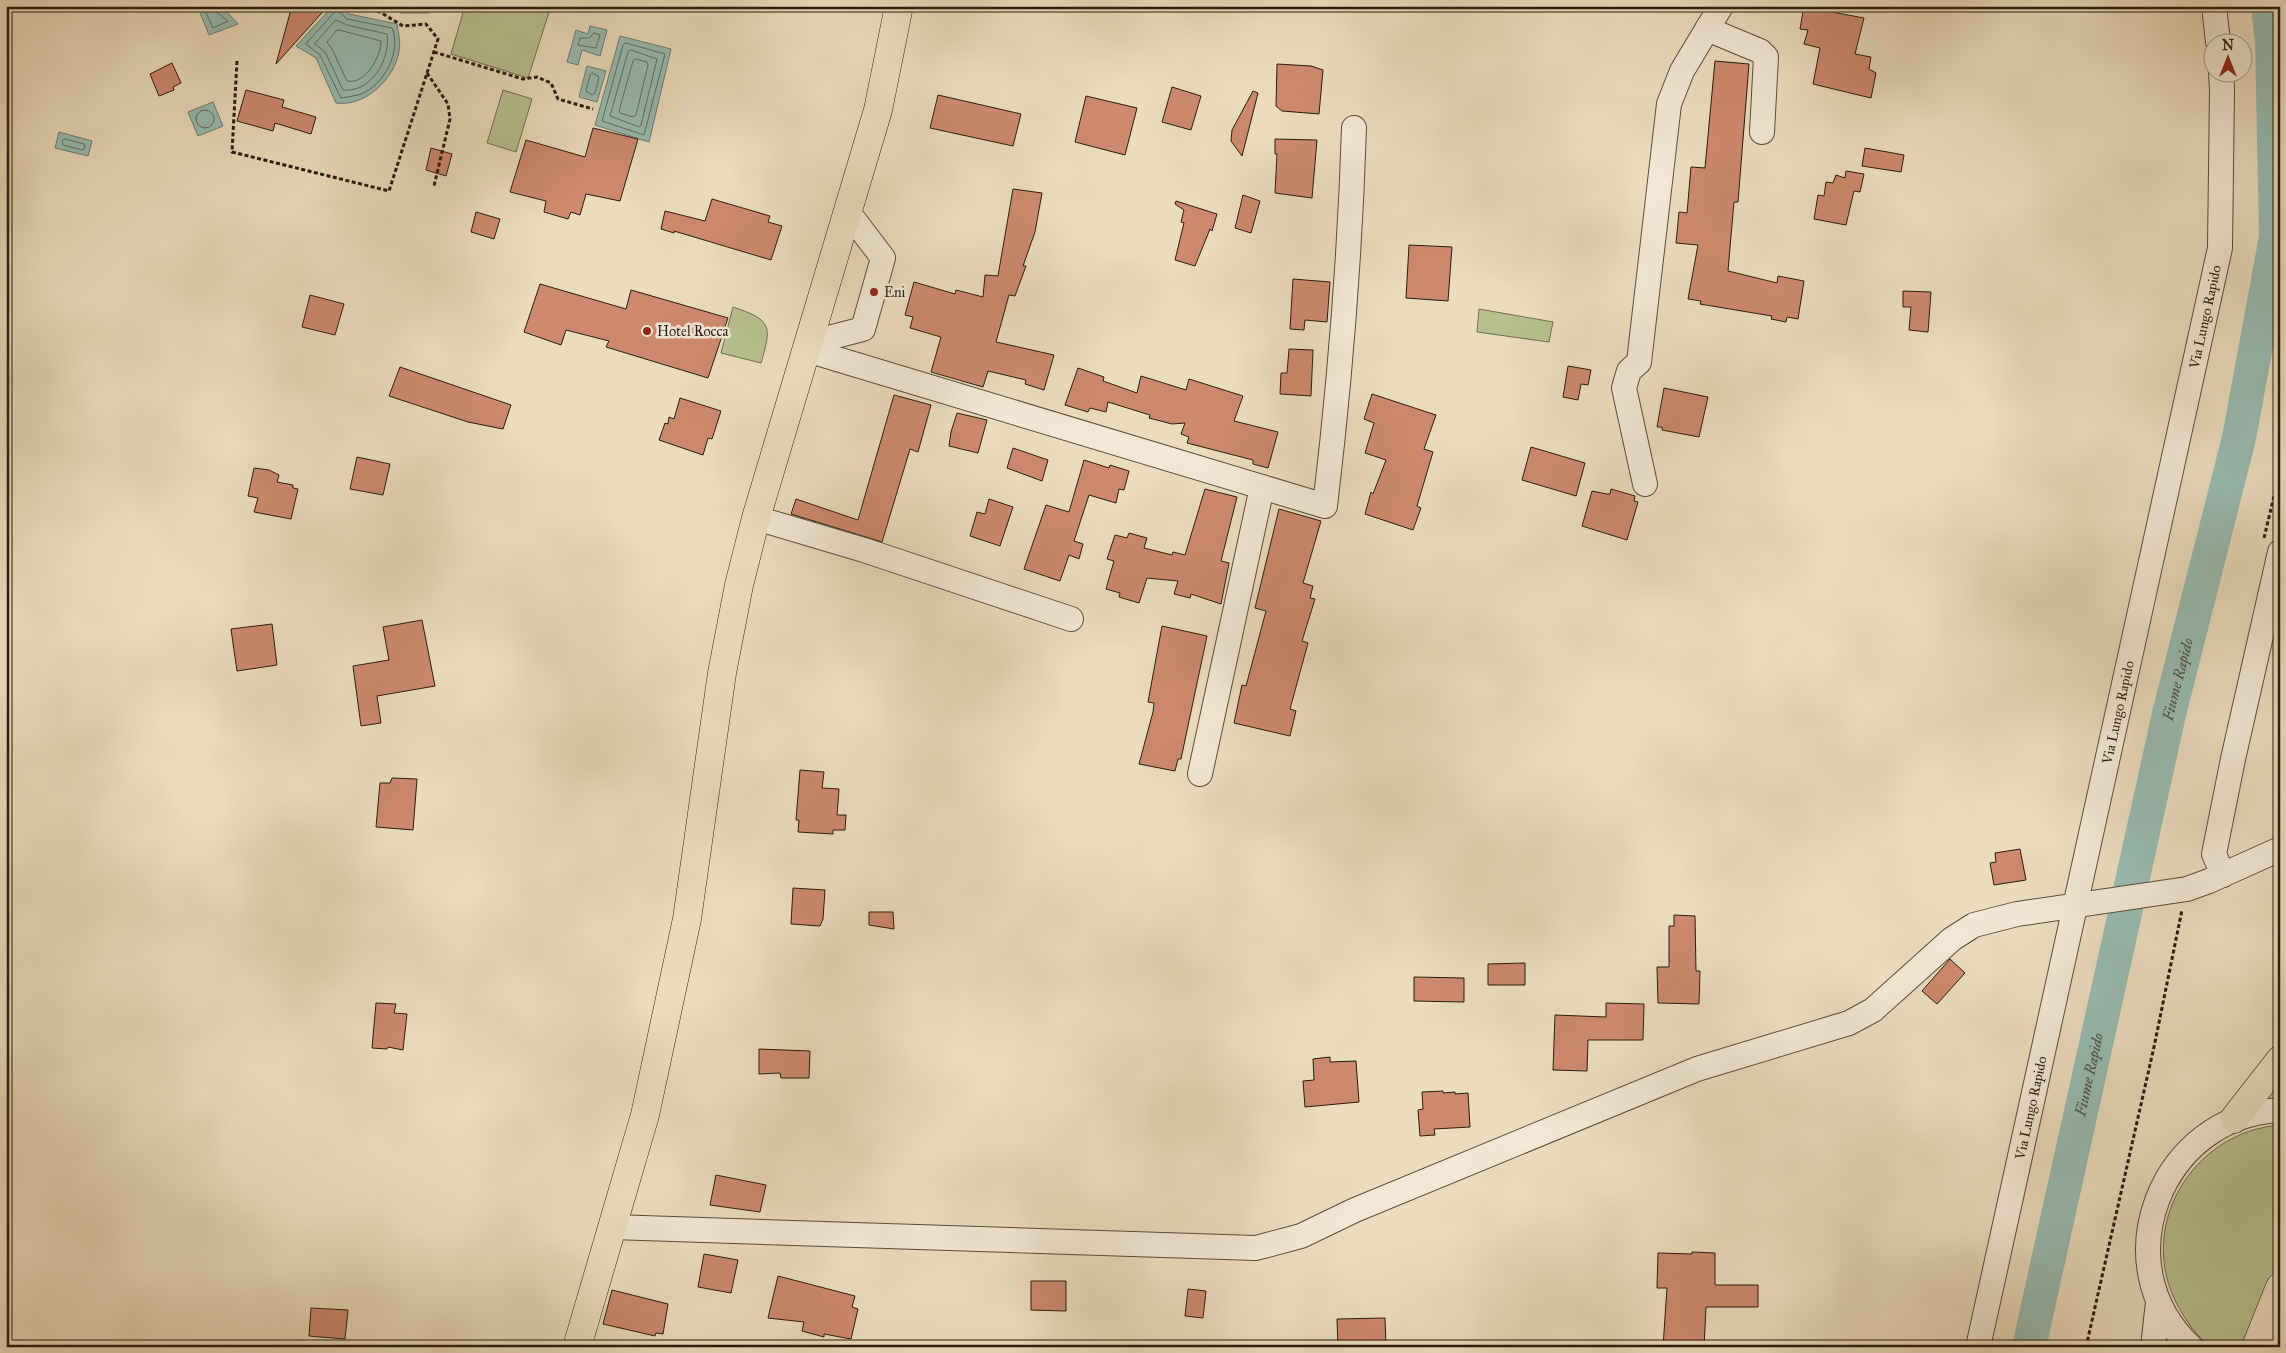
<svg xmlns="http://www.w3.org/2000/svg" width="2286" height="1353" font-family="'IM FELL Great Primer',serif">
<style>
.green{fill:#b8c090;stroke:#706e50}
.water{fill:#98bcb2;stroke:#6b7c71}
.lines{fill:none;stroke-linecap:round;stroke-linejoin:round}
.shore{stroke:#606c60;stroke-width:1}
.river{stroke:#98bcb2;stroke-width:34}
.building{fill:#cd896e;stroke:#281c0f}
.minor-casing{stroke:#594c3b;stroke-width:26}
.major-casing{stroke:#281c0f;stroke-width:29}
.highway-casing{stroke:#281c0f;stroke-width:29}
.path{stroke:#281c0f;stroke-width:3;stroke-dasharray:4 2.5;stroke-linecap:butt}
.minor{stroke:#f2e8d5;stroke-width:24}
.major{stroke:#ebdcbe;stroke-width:28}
.highway{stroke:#ebdcbe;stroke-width:28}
.poi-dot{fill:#8f2418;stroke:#f2e8d5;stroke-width:2}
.labels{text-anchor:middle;stroke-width:5;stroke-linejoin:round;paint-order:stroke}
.poi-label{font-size:14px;fill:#281c0f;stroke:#f2e8d5;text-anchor:start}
.street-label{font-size:14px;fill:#281c0f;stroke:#f2e8d5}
.water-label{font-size:15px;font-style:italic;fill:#4a4c40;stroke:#f2e8d5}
</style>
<rect width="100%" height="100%" fill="#ebdcbe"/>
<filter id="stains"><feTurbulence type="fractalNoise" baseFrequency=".004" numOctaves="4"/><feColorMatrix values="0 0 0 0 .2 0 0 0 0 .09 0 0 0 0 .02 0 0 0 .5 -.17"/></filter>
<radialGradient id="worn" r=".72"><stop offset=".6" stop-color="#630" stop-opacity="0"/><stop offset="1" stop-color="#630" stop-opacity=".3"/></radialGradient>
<path class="green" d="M465,6H551L528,78L451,54Z
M503,90L532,99L516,152L487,143Z
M733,307C772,320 772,326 761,363L721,353Z
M1479,309L1553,322L1549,342L1477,332Z
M2280,1125V1347H2211C2197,1337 2186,1321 2178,1306C2135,1227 2192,1132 2280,1125Z"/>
<path class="water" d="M206,6C221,6 229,13 238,24L209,35L198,8Z
M333,6H341L349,14L397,24C398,32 401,42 399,51C395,78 366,107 336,103L316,58L296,46Z
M391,6H429V13H400Z
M590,26L607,30L600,56L582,50L578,65L567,62L576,30L588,34Z
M620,36L671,49L649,142L595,125Z
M587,66L606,71L597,102L579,97Z
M213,102L223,126L198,136L188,112Z
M59,132L92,141L88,156L55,148Z"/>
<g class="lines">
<path class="shore" d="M203,6L213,28L228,21L216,12L215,6
M337,10L347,19L392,28C402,51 384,85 361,94C355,96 347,97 341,98L320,55L306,44Z
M336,20L347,25L387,34C391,59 371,93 343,90L325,52L315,44Z
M339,30L381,41C381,57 365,85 347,81L332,49L327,42L336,31Z
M594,33L600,35L596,48L578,45L580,38H589Z
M626,43L665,54L644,135L602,121L623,45Z
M631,50L657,59L641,125L639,127L610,116L628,52Z
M636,59L647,62L648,65L636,115L633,117L620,113L619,111L633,61Z
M593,73L599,77L595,93L592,95L586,91L590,75Z
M196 119a9 9 0 1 1 18 0a9 9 0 1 1-18 0Z
M65,139L84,144L85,148L82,150L63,145L62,141Z"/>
<path class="river" id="s1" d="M2029,1347L2169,714L2239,438L2276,237L2272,42L2268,6"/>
</g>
<path class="building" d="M292,6H328L276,64Z
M1804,6H1822L1821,10L1864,18L1855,54L1871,57L1869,69L1876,73L1871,98L1813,84L1820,48L1804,44L1808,30L1800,29Z
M1715,61L1749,64L1738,202H1734L1728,271L1777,283L1778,276L1804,281L1798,319L1787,317L1786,322L1771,319L1772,316L1700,304L1701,301L1688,299L1698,245L1676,243L1679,212L1687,213L1691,167L1705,168Z
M172,63L181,83L173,87L174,90L159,96L150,74Z
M1277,64L1311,66L1323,70L1319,114L1282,111L1276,106Z
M1172,87L1201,96L1191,130L1162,122Z
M246,90L284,100L282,107L316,117L311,134L275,123L273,131L237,121Z
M1253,91L1258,93L1242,156L1231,141L1232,130Z
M938,95L1021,114L1013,146L930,128Z
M1086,96L1137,108L1125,155L1075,142Z
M593,128L638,139L620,201L586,194L580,215L571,212L568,219L544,212L546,201L510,192L526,140L585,157Z
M1275,139L1317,140L1312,198L1275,193L1277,154H1275Z
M431,148L452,154L446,176L426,170Z
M1865,148L1904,155L1901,172L1862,166Z
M1846,171L1864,174L1860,192L1854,191L1846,225L1814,219L1818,195L1824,196L1826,182L1833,183L1836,175L1845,178Z
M1013,189L1042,193L1035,232L1023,266H1026L1015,296L1009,295L996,342L1054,355L1044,390L1025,384L1026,380L988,371L983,387L931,372L941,337L910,328L913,317L905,315L914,282L955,294L956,290L983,297L985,275L998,276Z
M1243,195L1260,201L1251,233L1235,228Z
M712,199L770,216L768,222L782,226L771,260L674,231V233L661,229L665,211L705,221Z
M1176,201L1217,214L1212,231L1210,229L1195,266L1175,260L1184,223L1181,222L1184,210L1175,204Z
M476,212L500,219L494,239L471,232Z
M1409,245L1452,247L1448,301L1406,298Z
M1293,279L1330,282L1327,322L1305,320L1304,330L1290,329Z
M540,284L626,309L631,290L728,318L708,378L606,347L609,341L566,330L561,345L524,332Z
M1903,291L1931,292L1928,332L1909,330L1911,307H1903Z
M310,295L344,304L335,335L302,327Z
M1289,349L1313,350L1311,396L1280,394L1281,373H1287Z
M1568,366L1591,370L1588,385L1581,384L1578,400L1563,397Z
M400,367L511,405L503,429L468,422L389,396Z
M1078,368L1104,377L1103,381L1137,393L1141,376L1186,390L1189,379L1243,396L1234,421L1278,432L1268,468L1253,464V460L1187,443L1189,437L1181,434L1185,423L1172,424L1149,418L1150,415L1108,402L1106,412L1090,408L1088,412L1065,405Z
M1664,388L1708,397L1699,437L1662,430V427H1657Z
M1372,394L1436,415L1424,449L1433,452L1417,506L1421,508L1413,530L1365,514L1371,492L1373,494L1386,460L1365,453L1374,423L1364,419Z
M894,395L931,405L918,452L910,449L882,542L791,514L796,499L858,520Z
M680,398L721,411L712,439L708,438L703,455L659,440L665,423L668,424L669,417L674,419Z
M957,413L987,420L978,453L949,446L951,432Z
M1531,447L1585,463L1576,496L1522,480Z
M1013,448L1048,460L1042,481L1007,468Z
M357,457L390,464L383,495L350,489Z
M1084,460L1109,468L1110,465L1129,471L1124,490L1119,489L1116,503L1089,495L1074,541L1083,544L1079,559L1069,555L1060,581L1024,569L1046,505L1069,512Z
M254,468L269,470L279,475L277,482L293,485V488L298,489L291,519L254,512L258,498L248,496Z
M1205,489L1237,497L1221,561L1229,563L1221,604L1191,594L1190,598L1174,594L1178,581L1147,578L1139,603L1119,597L1120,593L1106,589L1114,561L1107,559L1115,535L1127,538L1129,533L1147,538L1144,548L1172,555L1173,552L1185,555Z
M1611,489L1635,496L1634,501L1638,502L1627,540L1582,526L1592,491L1607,494H1610Z
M989,499L1013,507L1000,546L970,536L977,512L985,514Z
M1279,509L1321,521L1303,583L1313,586L1310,598L1315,599L1302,641L1308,643L1290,709L1296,711L1290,736L1234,723L1242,685L1246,686L1266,611L1255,608Z
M422,620L435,686L377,696L381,723L361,726L353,666L389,660L383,627Z
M272,624L277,665L237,671L231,629Z
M1162,626L1207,636L1181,759H1178L1175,771L1139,764L1153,712L1154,703L1148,702Z
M800,770L824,772L822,788L839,789L837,815H846L845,830H833V834L798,832L799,820H796Z
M392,778L417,779L413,830L376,827L380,783H390Z
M2020,849L2026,880L1994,885L1990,863L1996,862L1995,853Z
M793,888L825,890L823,919L820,926L791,924Z
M869,912H893L894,929L869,925Z
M1674,915L1695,916L1696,971H1700L1699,1004L1658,1003L1657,967H1669V926H1674Z
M1950,959L1965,973L1937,1004L1922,991Z
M1525,963V985H1488V964Z
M1414,977L1464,978V1002L1414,1001Z
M376,1003L396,1004L394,1013L407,1014L403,1050L388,1047L387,1049L372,1048Z
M1606,1003L1644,1004L1643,1040H1588L1587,1071L1553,1070L1555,1015L1606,1017Z
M759,1049L810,1051L809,1078H781L780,1073L759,1074Z
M1330,1057V1062L1356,1061L1359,1102L1305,1107L1303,1081L1314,1080L1313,1059Z
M1443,1091V1093L1455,1092V1094L1468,1093L1470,1127L1434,1129L1435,1135L1420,1136L1418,1110L1423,1109L1422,1092Z
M716,1175L766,1185L760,1212L710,1205Z
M1692,1252L1715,1253V1285H1758V1307H1706L1704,1347H1663L1667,1288H1657L1658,1253L1692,1254Z
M704,1254L738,1260L731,1293L698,1287Z
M778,1276L855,1296L852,1307L858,1309L851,1339L824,1334V1337L802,1331L804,1322L768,1318Z
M1031,1281H1066V1311L1031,1310Z
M1188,1289L1206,1291L1203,1318L1185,1316Z
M612,1290L668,1304L663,1334L656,1333L655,1336L603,1324Z
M311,1308L348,1310L345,1339L309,1336Z
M1385,1318L1386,1347H1338L1337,1319Z"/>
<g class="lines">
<g class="minor-casing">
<g id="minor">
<path d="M2214,6L2218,42"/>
<path d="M1707,29L1760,51L1766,57L1762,132"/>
<path d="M809,343L863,329L883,258L848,212"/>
<path d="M807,350L1325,506C1340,381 1350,254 1354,128"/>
<path d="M1645,484L1624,388L1629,371L1639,362L1669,104L1682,71L1721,6"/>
<path d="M756,518L864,550L1071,619"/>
<path d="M1200,774L1262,487"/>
<path d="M2223,875L2214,854L2233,759L2280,552"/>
<path d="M612,1227L1256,1248L1301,1236L1355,1210L1697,1069L1849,1023L1873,1010L1952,939L1974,925L2017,914L2187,889L2209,881L2280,849"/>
<path id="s2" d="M1978,1347L2220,248L2222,90L2221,72"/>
<path d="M2153,1347L2158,1302"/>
<path d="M2191,1347C2102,1265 2161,1115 2280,1110"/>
</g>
</g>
<g class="major-casing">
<path id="major" d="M577,1347L645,1115L687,919L722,673L739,585L756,518L878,110L899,6"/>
</g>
<g class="highway-casing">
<path id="highway" d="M2234,1119L2280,1060
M2256,1347L2280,1287"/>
</g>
<path class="path" d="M434,52L523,79L537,77L551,83L558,99L593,109
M237,61L232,152L389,191L438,39L426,24L403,26L380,12L353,6
M427,73L448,104L450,119L434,186
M2264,538L2280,471
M2086,1347L2154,1047L2182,910"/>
<use href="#minor" class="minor"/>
<use href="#major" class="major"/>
<use href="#highway" class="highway"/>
</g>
<g class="poi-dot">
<circle cx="874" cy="292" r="5"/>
<circle cx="647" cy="331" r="5"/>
</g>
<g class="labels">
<g class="poi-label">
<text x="884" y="297">Eni</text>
<text x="657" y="336">Hotel Rocca</text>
</g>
<g class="street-label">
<text dy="5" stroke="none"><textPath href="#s2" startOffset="1055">Via Lungo Rapido</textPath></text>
<text dy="5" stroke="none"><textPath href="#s2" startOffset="650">Via Lungo Rapido</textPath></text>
<text dy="5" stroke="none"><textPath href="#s2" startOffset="245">Via Lungo Rapido</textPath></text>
</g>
<g class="water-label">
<text dy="5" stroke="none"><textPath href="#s1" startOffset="684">Fiume Rapido</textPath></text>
<text dy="5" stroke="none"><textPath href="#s1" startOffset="279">Fiume Rapido</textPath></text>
</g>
</g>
<rect width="2286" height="1353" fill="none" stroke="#ebdcbe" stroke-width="25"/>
<rect x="8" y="8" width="2271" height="1338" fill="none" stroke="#281c0f" stroke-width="2.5"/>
<rect x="12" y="12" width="2261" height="1328" fill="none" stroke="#281c0f"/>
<g transform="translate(2228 58)"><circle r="24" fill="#f2e8d5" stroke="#a19686"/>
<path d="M0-4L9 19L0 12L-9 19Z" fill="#8f2418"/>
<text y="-8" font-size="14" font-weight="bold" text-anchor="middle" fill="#281c0f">N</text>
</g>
<rect width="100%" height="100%" filter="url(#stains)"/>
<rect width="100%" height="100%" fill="url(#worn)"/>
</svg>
